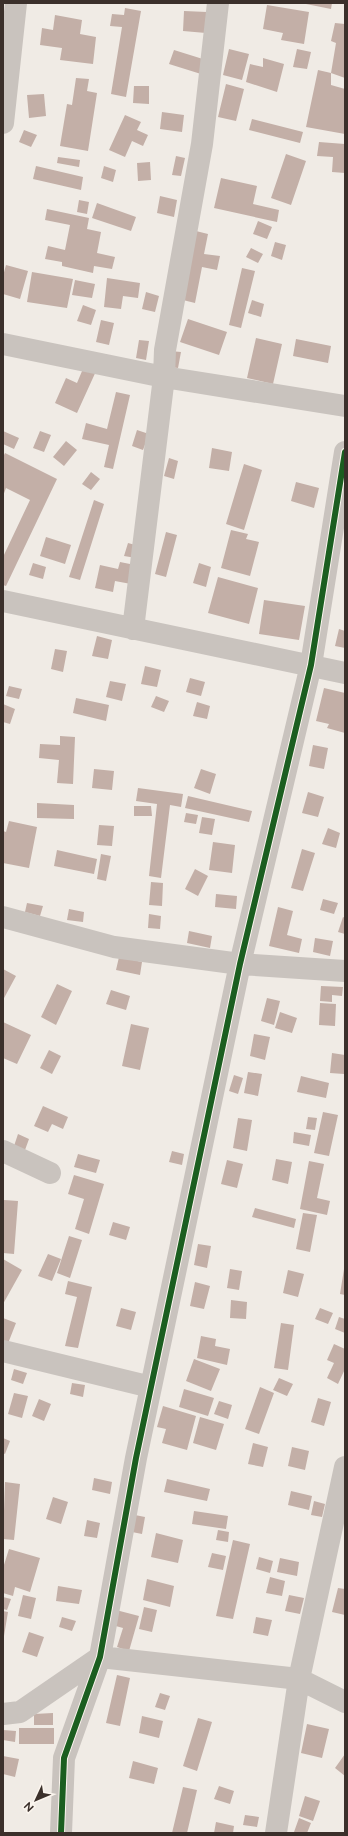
<svg xmlns="http://www.w3.org/2000/svg" width="348" height="1836" font-family="Raleway,sans-serif">
<style>
.building{fill:#c3afa7}
.lines{fill:none;stroke-linecap:round;stroke-linejoin:round}
.minor{stroke:#c9c3be;stroke-width:22}
.cycleway-casing{stroke:#fbf5ee;stroke-width:8}
.cycleway{stroke:#1b5e20;stroke-width:6}
</style>
<rect width="100%" height="100%" fill="#f0ebe5"/>
<path class="building" d="M301,3H332L331,9Z
M267,5L309,12L304,44L281,40L283,33L263,29Z
M125,8L141,11L126,97L111,94L122,27L110,26L112,14L124,15Z
M184,11L207,12L206,33L183,31Z
M55,15L82,20L80,34L96,37L93,64L60,60L62,48L40,45L42,28L53,30Z
M335,23L345,24V78L331,73L336,43L331,41Z
M229,49L249,54L242,80L223,75Z
M297,49L311,52L307,69L293,67Z
M174,50L206,60L201,74L169,64Z
M263,58L284,64L277,92L246,82L250,64L263,67Z
M318,70L331,73V85L345,89V134L306,127Z
M76,78L89,79L87,91L97,93L88,151L60,146L67,104L72,105Z
M226,84L244,89L236,121L218,117Z
M134,86H149V104L133,103Z
M44,94L46,116L29,118L27,95Z
M162,112L184,115L182,132L160,129Z
M125,115L141,122L137,130L148,135L143,146L132,141L125,157L109,150Z
M252,119L303,132L300,143L249,130Z
M24,130L37,135L31,147L19,142Z
M319,142L345,144V173L332,172L333,157L317,156Z
M286,154L306,161L291,205L271,198Z
M176,156L185,158L181,176L172,175Z
M58,157L80,160L79,167L57,163Z
M150,162L151,180L138,181L137,163Z
M36,166L83,177L81,190L33,179Z
M104,166L116,170L113,182L101,178Z
M221,178L257,186L253,204L279,210L277,222L214,208Z
M160,196L177,200L174,217L157,213Z
M79,200L89,202L87,214L77,212Z
M97,203L136,217L131,231L92,218Z
M47,209L89,218L87,229L101,232L97,253L115,257L112,269L94,266L93,273L62,266V262L45,259L48,246L65,250L70,225L45,220Z
M258,221L272,227L267,239L253,234Z
M196,231L208,234L204,254L220,256L217,270L202,267L195,303L183,300Z
M275,242L286,245L282,260L271,256Z
M251,248L263,254L258,263L246,257Z
M6,265L28,271L20,299L3,294V276Z
M242,268L255,271L241,328L229,325Z
M32,272L73,279L67,308L27,302Z
M107,278L140,283L138,298L123,296L121,309L104,307Z
M75,280L95,284L92,298L72,295Z
M146,292L159,296L155,312L142,309Z
M252,300L264,304L261,317L248,313Z
M83,305L96,310L91,325L77,321Z
M188,319L227,332L219,355L180,342Z
M101,320L114,323L109,345L96,342Z
M256,338L282,344L273,384L247,378Z
M296,339L331,346L328,363L293,356Z
M139,340L149,341L146,360L136,358Z
M170,351L181,352L178,368L169,367Z
M85,364L97,369L77,413L55,403L66,378L77,383Z
M116,392L130,395L113,469L104,467L109,445L82,439L86,423L107,429Z
M137,430L149,434L143,450L132,446Z
M3,431L19,438L14,449L3,444Z
M40,431L51,435L44,452L33,448Z
M66,441L77,450L64,466L53,457Z
M212,448L232,452L229,471L209,468Z
M5,453L57,479L6,586L3,585V557L30,500L6,488L3,496V457Z
M169,458L178,461L174,479L164,476Z
M244,464L262,470L244,530L226,524Z
M91,472L100,479L91,490L82,484Z
M296,482L319,488L314,508L291,501Z
M94,500L104,504L80,580L69,577Z
M231,530L248,534L246,539L259,542L250,576L221,568Z
M166,532L177,535L166,577L155,574Z
M46,537L71,545L65,564L40,556Z
M128,543L139,546L136,558L124,556Z
M120,562L135,565L131,584L115,581L113,592L95,588L100,565L118,569Z
M33,563L46,567L43,579L29,575Z
M199,563L211,567L206,587L193,583Z
M218,577L258,588L249,624L208,613Z
M264,600L305,606L299,640L259,634Z
M339,629L345,631V648L335,646Z
M97,636L112,640L108,659L92,656Z
M55,649L67,651L63,672L51,669Z
M145,666L161,670L157,687L141,684Z
M190,678L205,682L201,696L186,692Z
M110,681L126,684L122,701L106,697Z
M9,686L22,689L19,699L6,696Z
M324,688L345,693V733L327,728L329,724L316,721Z
M156,696L169,701L164,712L151,707Z
M76,698L109,705L106,721L73,713Z
M197,702L210,706L207,719L193,716Z
M3,704L15,709L10,724L3,722Z
M60,736L75,737L73,784L57,783L59,760L39,758L40,744L60,745Z
M313,745L328,748L324,769L309,766Z
M94,769L114,771L112,790L92,788Z
M201,769L216,774L210,794L194,788Z
M138,788L183,794L181,807L170,805L161,878L149,876L157,804L136,801Z
M308,792L324,797L318,817L302,813Z
M188,796L252,811L249,822L185,808Z
M37,803L74,805V819L37,818Z
M134,806H151L152,816H134Z
M186,813L198,815L196,824L184,822Z
M202,817L215,819L212,835L199,833Z
M9,821L37,827L29,868L3,863V831L6,832Z
M99,825L114,826L112,846L97,845Z
M328,828L340,833L336,848L322,844Z
M213,842L235,845L232,873L209,870Z
M302,849L315,853L303,891L291,888Z
M57,850L97,859L94,874L54,866Z
M101,854L111,856L106,881L97,879Z
M195,869L208,876L198,896L185,889Z
M151,882L163,883L162,906L149,905Z
M216,894L237,896L236,909L215,907Z
M323,899L338,903L334,914L320,910Z
M27,903L43,906L40,916L25,912Z
M278,907L293,911L287,935L302,939L299,953L269,946Z
M69,909L84,912L83,922L67,920Z
M149,914L161,916L160,929L148,928Z
M343,917L345,918V934L338,932Z
M189,931L212,936L210,948L187,943Z
M315,938L333,941L330,956L313,952Z
M119,957L142,962L140,975L116,970Z
M3,969L16,976L3,1000Z
M57,984L72,991L56,1025L41,1017Z
M321,986L343,987L342,996L332,995V1002L320,1001Z
M111,990L130,996L126,1010L106,1004Z
M267,998L280,1001L274,1025L261,1021Z
M320,1003L336,1004L335,1026L319,1025Z
M280,1012L297,1018L292,1033L275,1028Z
M3,1022L31,1035L17,1064L3,1058Z
M131,1024L149,1028L140,1070L122,1066Z
M254,1034L270,1037L265,1060L250,1056Z
M49,1050L61,1056L52,1074L40,1068Z
M332,1053L345,1055L344,1074L330,1073Z
M248,1072L262,1074L258,1096L244,1093Z
M234,1075L243,1078L238,1094L229,1091Z
M301,1076L329,1083L326,1098L297,1092Z
M43,1106L68,1117L63,1129L52,1124L48,1132L34,1126Z
M323,1112L338,1115L329,1156L314,1153Z
M308,1117L317,1118L315,1130L306,1129Z
M238,1118L252,1120L247,1151L233,1148Z
M294,1132L311,1135L309,1146L293,1143Z
M18,1134L29,1139L25,1150L14,1146Z
M172,1151L184,1154L182,1165L169,1162Z
M78,1154L100,1160L96,1173L74,1167Z
M276,1159L292,1162L288,1184L272,1180Z
M227,1160L243,1164L237,1188L221,1184Z
M309,1161L324,1164L317,1198L330,1201L327,1215L300,1209Z
M74,1175L104,1184L89,1234L75,1229L84,1199L68,1194Z
M4,1200L18,1201L14,1254L3,1253Z
M255,1208L296,1219L294,1228L252,1217Z
M303,1213L317,1215L310,1252L296,1249Z
M113,1222L130,1227L126,1240L109,1235Z
M69,1236L82,1240L70,1278L57,1273Z
M198,1244L211,1246L207,1268L194,1265Z
M48,1254L61,1259L52,1281L38,1276Z
M3,1259L22,1270L3,1304Z
M230,1269L242,1271L239,1290L227,1288Z
M344,1269L345,1270V1295L340,1294Z
M288,1270L304,1274L298,1297L283,1293Z
M68,1281L92,1287L78,1348L65,1346L77,1297L65,1294Z
M195,1282L210,1286L204,1309L190,1306Z
M231,1300L247,1302L246,1319L230,1318Z
M121,1308L136,1312L131,1330L116,1326Z
M320,1308L333,1313L328,1324L315,1319Z
M339,1317L345,1319V1333L335,1329Z
M3,1318L16,1323L7,1346L3,1344Z
M281,1323L294,1325L288,1370L274,1368Z
M201,1336L216,1339L215,1346L230,1349L227,1365L197,1358Z
M334,1344L345,1349V1369L338,1384L327,1378L334,1363L327,1360Z
M194,1359L220,1369L211,1391L186,1381Z
M14,1369L27,1373L23,1384L11,1380Z
M279,1378L293,1384L287,1396L273,1390Z
M72,1383L85,1385L83,1397L70,1394Z
M260,1387L274,1393L259,1434L245,1429Z
M184,1389L214,1398L208,1416L179,1407Z
M14,1393L28,1396L22,1418L8,1414Z
M318,1398L331,1402L324,1426L311,1422Z
M39,1399L51,1404L44,1421L32,1416Z
M219,1401L232,1405L228,1419L214,1414Z
M163,1406L196,1416L187,1450L162,1443L166,1429L157,1427Z
M200,1417L224,1424L216,1450L193,1443Z
M3,1438L10,1441L5,1454L3,1453Z
M253,1443L268,1447L263,1467L248,1464Z
M292,1447L309,1451L305,1470L288,1466Z
M94,1478L112,1482L110,1494L92,1490Z
M167,1479L210,1489L207,1501L164,1492Z
M5,1482L20,1484L14,1540L3,1539Z
M291,1491L312,1496L309,1510L288,1505Z
M53,1497L68,1502L61,1524L46,1519Z
M314,1501L325,1504L322,1517L311,1515Z
M194,1511L228,1516L226,1529L192,1524Z
M135,1515L145,1517L142,1534L132,1532Z
M87,1520L100,1523L97,1538L84,1536Z
M218,1530L229,1532L228,1542L216,1540Z
M156,1533L183,1540L178,1563L151,1557Z
M233,1540L250,1544L233,1619L216,1616Z
M9,1549L40,1558L30,1592L15,1587L13,1596L3,1593V1568Z
M212,1553L226,1556L223,1570L208,1567Z
M259,1557L273,1561L270,1573L256,1569Z
M280,1558L299,1562L297,1576L277,1572Z
M270,1577L285,1581L282,1596L266,1593Z
M147,1579L174,1586L170,1607L143,1600Z
M58,1586L82,1590L79,1604L56,1601Z
M338,1588L345,1589V1615L332,1612Z
M23,1595L36,1598L31,1619L18,1616Z
M289,1595L304,1598L300,1614L285,1611Z
M3,1597L11,1599L7,1610L3,1609Z
M144,1607L157,1610L152,1632L139,1629Z
M116,1610L139,1616L129,1651L117,1647L123,1628L112,1625Z
M3,1611L8,1612L4,1636H3Z
M62,1617L76,1621L72,1631L59,1627Z
M256,1617L272,1620L268,1636L253,1633Z
M29,1632L44,1637L37,1657L22,1652Z
M117,1675L130,1678L120,1726L106,1723Z
M160,1693L170,1696L165,1710L155,1707Z
M53,1713V1725H34V1714Z
M142,1716L163,1721L159,1738L139,1733Z
M198,1718L212,1722L197,1771L183,1766Z
M307,1724L329,1729L322,1758L301,1753Z
M19,1728H54V1744H19Z
M3,1730L16,1731L15,1742L3,1740Z
M345,1754V1776L335,1768Z
M3,1756L19,1759L15,1777L3,1774Z
M133,1761L158,1768L154,1784L129,1778Z
M219,1786L234,1791L230,1804L214,1799Z
M183,1787L197,1790L187,1833H172Z
M305,1796L320,1801L313,1821L299,1816Z
M245,1815L259,1817L257,1827L243,1825Z
M299,1818L311,1823L307,1833L294,1832Z
M216,1822L234,1826L233,1833H214Z"/>
<g class="lines">
<path class="minor" d="M3,123L16,3
M3,344L164,377L345,406
M3,601L345,673
M133,629L164,377L165,350L202,144L218,3
M3,917L114,947L240,964L345,971
M3,1151L50,1173
M3,1351L151,1387
M3,1714L20,1712L100,1657L299,1679L345,1702
M61,1833L64,1758L100,1657L136,1458L198,1164L240,964L311,665L345,452
M276,1833L299,1679L345,1467"/>
<g class="cycleway-casing">
<path id="cycleway" d="M61,1833L64,1758L100,1657L136,1458L198,1164L240,964L311,665L345,452"/>
</g>
<use href="#cycleway" class="cycleway"/>
</g>
<rect width="348" height="1836" fill="none" stroke="#3b302b" stroke-width="8"/>
<g transform="translate(36 1800) rotate(226)" stroke="#fbf5ee" stroke-width="3" paint-order="stroke">
<path d="M0-3L7 15L0 10L-7 15Z" fill="#3b302b"/>
<text y="-6" font-size="11" font-weight="bold" text-anchor="middle" fill="#3b302b">N</text>
</g>
</svg>
